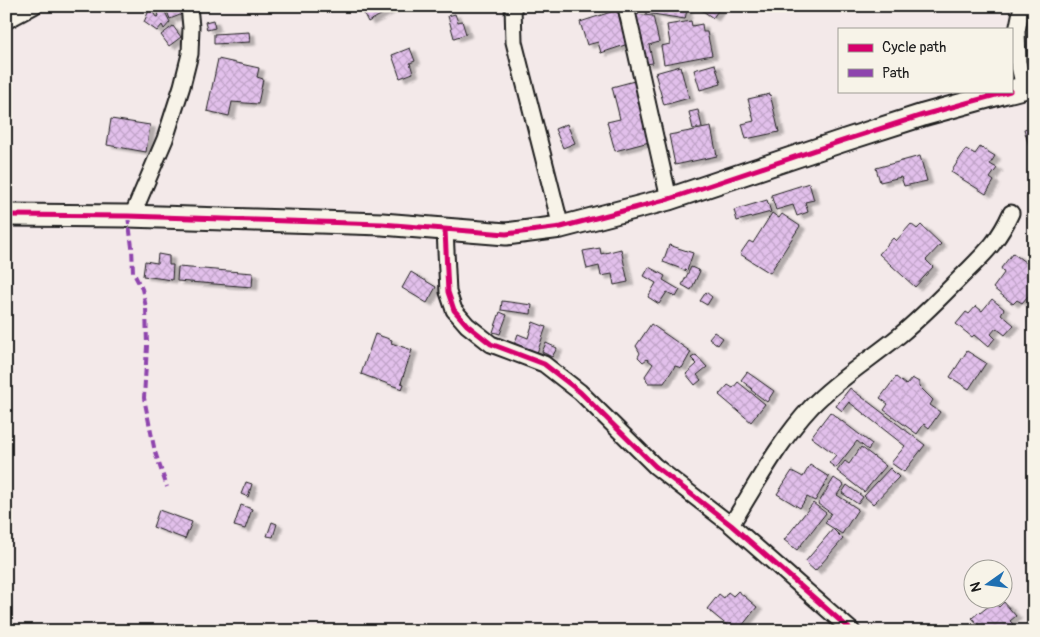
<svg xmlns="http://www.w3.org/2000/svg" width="1040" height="637" font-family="Pangolin,sans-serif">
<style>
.building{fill:url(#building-cross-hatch);stroke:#1c1c1c;filter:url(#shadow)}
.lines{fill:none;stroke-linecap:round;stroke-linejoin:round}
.street-casing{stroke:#1c1c1c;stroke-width:19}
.secondary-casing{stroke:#1c1c1c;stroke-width:25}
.street{stroke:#f7f3e8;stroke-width:15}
.secondary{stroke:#f7f3e8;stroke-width:21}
.quiet{stroke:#8e44ad;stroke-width:4;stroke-dasharray:8 4;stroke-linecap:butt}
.cycleway-casing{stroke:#f7f3e8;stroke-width:8}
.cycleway{stroke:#d6006c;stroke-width:5}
</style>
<defs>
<pattern id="building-cross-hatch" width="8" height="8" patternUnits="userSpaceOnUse" patternTransform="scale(1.25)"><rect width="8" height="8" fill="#e2c0eb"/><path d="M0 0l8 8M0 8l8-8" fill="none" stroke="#c1a4c9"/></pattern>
<filter id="shadow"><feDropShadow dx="5.5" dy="3" stdDeviation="1" flood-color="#0004"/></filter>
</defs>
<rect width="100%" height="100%" fill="#f3e9e9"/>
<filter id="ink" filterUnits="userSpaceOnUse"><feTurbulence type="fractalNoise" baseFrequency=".02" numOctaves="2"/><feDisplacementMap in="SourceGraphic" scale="10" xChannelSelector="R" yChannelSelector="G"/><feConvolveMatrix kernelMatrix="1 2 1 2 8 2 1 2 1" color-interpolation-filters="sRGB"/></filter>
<g filter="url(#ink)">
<path class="building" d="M153,6H162L170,22L164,29L162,25L157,31L144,22L150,8L156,17L159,16L157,9H153Z
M165,6H182L185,13L170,19Z
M360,6H395V7L368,22Z
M647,6H666L687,10L685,19L646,13Z
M696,6H721L713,18Z
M617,10L628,44L601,53L598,42L587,45L580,22Z
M455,14L458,22L462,21L466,34L454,38L448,16Z
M634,14L653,16L659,42L649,45L653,63L645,64Z
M213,20L215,28L207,30L205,22Z
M691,21L692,26L702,24L703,32H707L712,55L664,64L661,46L670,44L667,25Z
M173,26L181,37L169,46L161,35Z
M249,32L250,42L214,44V34Z
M410,48L415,61L410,63L413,73L400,78L392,55Z
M218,59L259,68L257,77L263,79L258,104L232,102L229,116L207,111Z
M715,64L721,84L700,90L694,70Z
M680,66L689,98L664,105L655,73Z
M638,80L653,141L615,151L607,122L620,119L612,87Z
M770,94L779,132L746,139L742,124L754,121L748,99Z
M698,110L702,127L693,129L689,112Z
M111,119L150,125L146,152L107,145Z
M567,124L575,143L563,148L555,129Z
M1034,126V145L1029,146L1024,129Z
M711,127L717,156L675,165L669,135Z
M980,147L995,156L990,164L997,168L990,178L994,181L986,194L951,172L966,149L975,154Z
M920,156L927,181L904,186L901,177L880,182L876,168Z
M809,183L814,200L805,202L808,212L797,216L793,205L776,210L771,195Z
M767,200L771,212L737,221L734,210Z
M772,213L779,218L782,214L800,226L770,273L740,254L749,241L753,243Z
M911,224L917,229L921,225L941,244L926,260L933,267L915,287L879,254L893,238L896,241Z
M669,245L693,253L687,271L663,262Z
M600,248L601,254L621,249L628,282L614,285L612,274L601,276L599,266L587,269L583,251Z
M1013,253L1034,269V289L1022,303L1017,300L1013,304L993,288L1004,273L1001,268Z
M158,254L169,256V265H173L172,280L143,276L145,261L157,263Z
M178,267L253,273L252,287L177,281Z
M649,267L665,276L663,280L680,290L676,297L667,292L659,304L648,297L656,283L644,276Z
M691,267L700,271L691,290L682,285Z
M411,272L436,287L427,303L402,288Z
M706,292L712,297L707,305L700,301Z
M992,299L1004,309L1001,314L1014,325L1005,335L996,328L991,334L995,338L988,347L974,335L972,337L956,324L966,312L969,314L976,306L982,311Z
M502,301L532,305L531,314L501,310Z
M500,312L507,315L500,334L493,332Z
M533,322L546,327L537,353L514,345L518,334L528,338Z
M651,324L691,352L682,368L675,366L664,383H648L645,376L653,364L647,359L643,362L638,357L640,353L636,346Z
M714,332L723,338L718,345L709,338Z
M375,334L392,340L391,343L412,350L401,383L404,384L402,389L361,374Z
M546,343L557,348L552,357L542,352Z
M967,351L986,363L969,389L950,377Z
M696,355L707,367L697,375L701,380L695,385L686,374L697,364L691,358Z
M747,372L774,391L767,402L751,390L752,389L741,380Z
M896,377L906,385L912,378L919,382V386L933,400L930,405L940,412L929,428L924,424L917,434L884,410L888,404L880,398Z
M738,382L765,404L751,422L719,395L728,385L733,388Z
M850,388L925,445L904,472L891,463L905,446L849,402L842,411L836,406Z
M830,412L872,444L868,450L857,441L836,468L829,463L836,455L811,437Z
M861,447L886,466L864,492L837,471L845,461L849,464Z
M810,465L829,477L815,501L807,497L800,508L777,494L792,471L803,477Z
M890,468L899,477L873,504L864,496Z
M834,478L844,485L837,495L858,509L842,534L825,523L831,513L818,504Z
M246,482L252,484L248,497L241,494Z
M847,485L863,497L858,504L842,493Z
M813,503L826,513L797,550L784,540Z
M241,505L252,509L245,529L234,526Z
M159,510L192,522L185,539L153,527Z
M272,522L277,524L273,537L267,536Z
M833,529L843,539L815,571L805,562Z
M738,591L757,607L738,631H734L707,609L719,594L724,598L728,592L733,596Z
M994,602L999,607L1004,602L1016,616L1010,621L1013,624L1005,631H984L972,618L979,612L980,613Z"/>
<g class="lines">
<g class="street-casing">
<path id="street" d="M513,6L514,42L561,227
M1022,6L1017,31L1018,62L1024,87
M626,7L669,199
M6,21L34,6
M132,216L165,139L182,86L190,54L191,27L189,6
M445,230L448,292L454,310L467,325L491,344L544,364L580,392L655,466L731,525L852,631
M731,525C756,485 779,441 812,406C838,379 871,359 900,335C922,317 943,295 963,275C985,253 998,242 1011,213"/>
</g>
<g class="secondary-casing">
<path id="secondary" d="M1011,91L1034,85
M6,215L128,216L382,224L506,234L561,227L669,199L842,141L923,115L1010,91"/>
</g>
<use href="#street" class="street"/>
<use href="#secondary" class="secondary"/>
<path class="quiet" d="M128,216L132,247L133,272L142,289L146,307L147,346L144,398L155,452L167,487"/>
<g class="cycleway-casing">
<path id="cycleway" d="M6,215L128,216L382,224L506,234L561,227L669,199L842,141L923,115L1010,91
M445,230L448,292L454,310L467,325L491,344L544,364L580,392L655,466L731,525L852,631"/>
</g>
<use href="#cycleway" class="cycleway"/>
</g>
</g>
<rect width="1040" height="637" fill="none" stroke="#f7f3e8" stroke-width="25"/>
<rect x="12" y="12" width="1015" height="612" fill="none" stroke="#1c1c1c" stroke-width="2" filter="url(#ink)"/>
<rect x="838" y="28" width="175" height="65" fill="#f7f3e8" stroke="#9f9d96"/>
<rect x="848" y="44" width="25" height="8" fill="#d6006c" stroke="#9f9d96"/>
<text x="882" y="52" font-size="15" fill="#1c1c1c">Cycle path</text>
<rect x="848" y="69" width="25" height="8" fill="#8e44ad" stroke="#9f9d96"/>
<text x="882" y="78" font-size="15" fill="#1c1c1c">Path</text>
<g transform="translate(988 584) rotate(256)"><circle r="24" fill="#f7f3e8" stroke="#9f9d96"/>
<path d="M0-4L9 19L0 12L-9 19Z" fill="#1f6fb2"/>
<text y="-8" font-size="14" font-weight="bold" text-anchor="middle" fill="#1c1c1c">N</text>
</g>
</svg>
